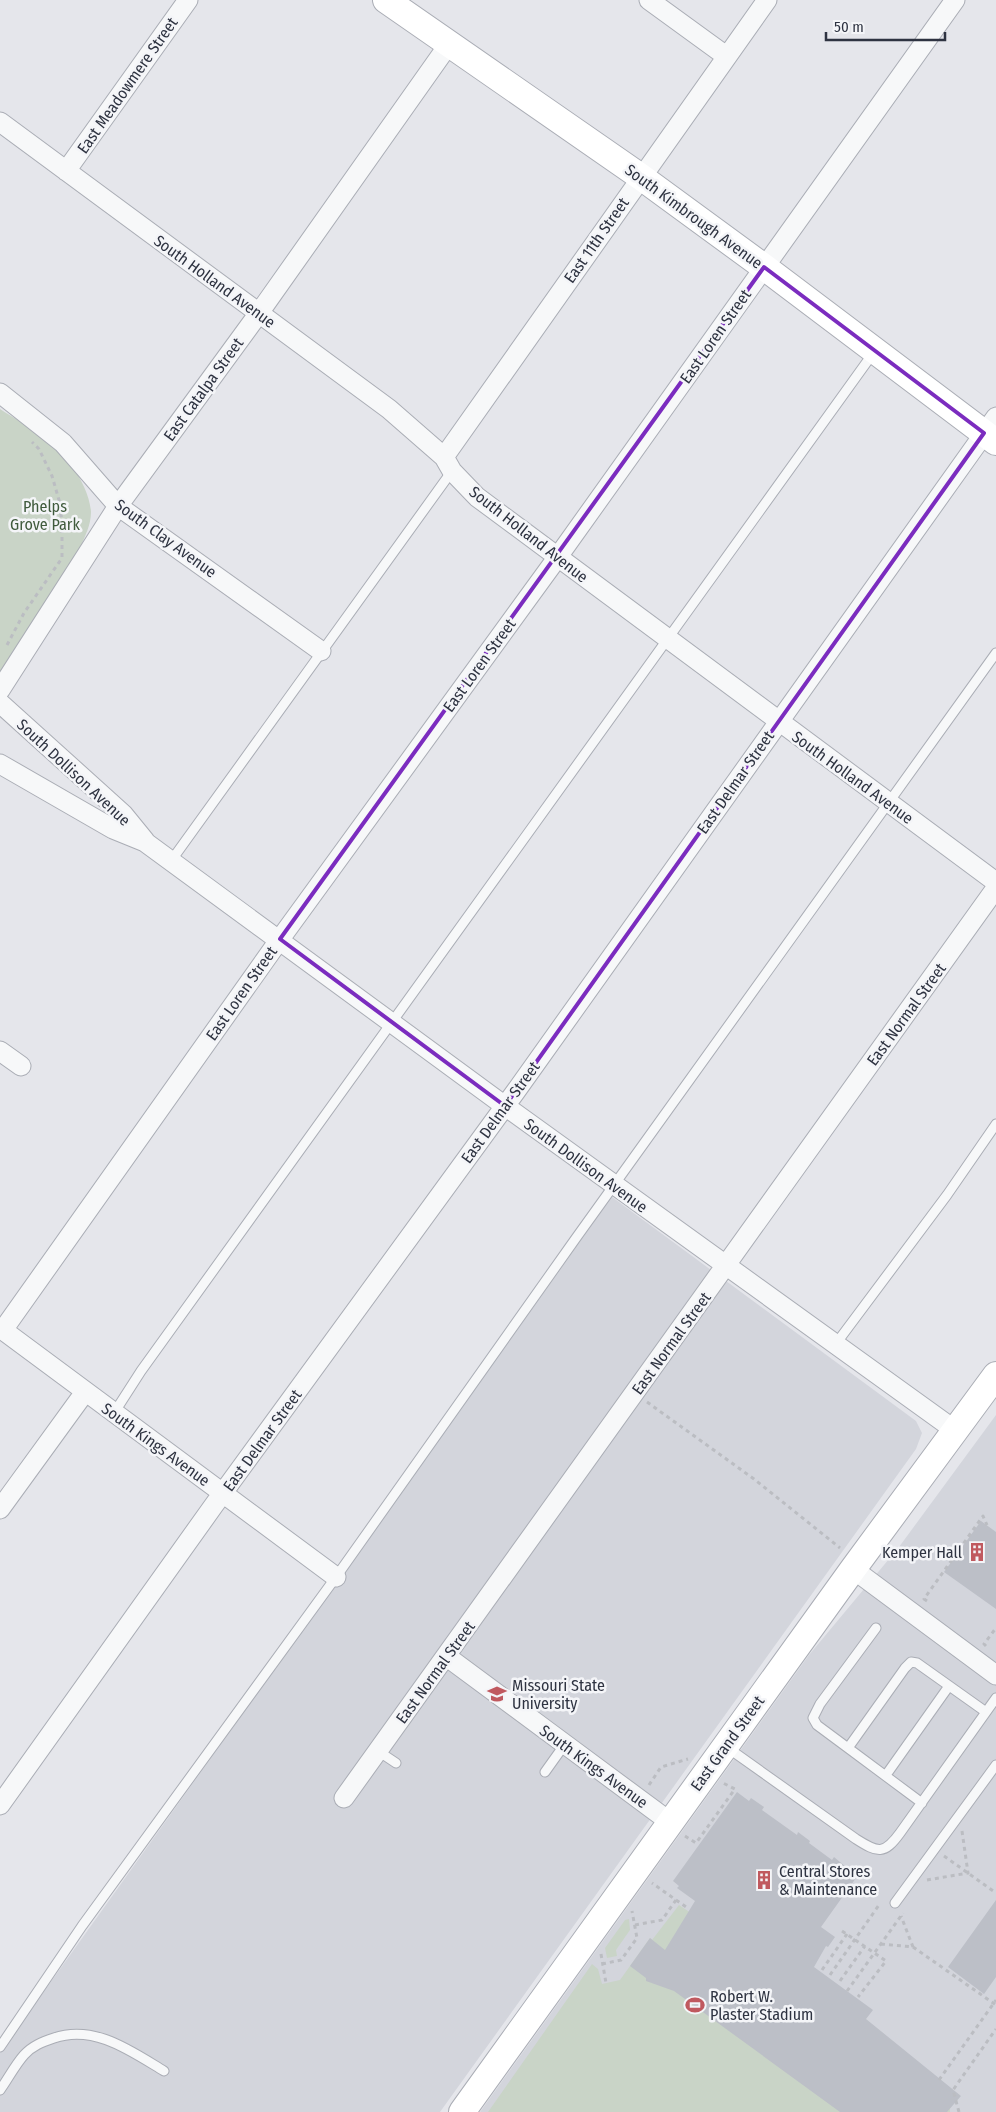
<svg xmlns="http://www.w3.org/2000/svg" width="996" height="2112" font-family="'Fira Sans Condensed',sans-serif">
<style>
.built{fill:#d3d5dc}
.green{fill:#c9d4c7}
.building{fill:#bcbfc7}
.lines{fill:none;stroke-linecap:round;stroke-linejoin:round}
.service-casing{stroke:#aaadb5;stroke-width:11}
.minor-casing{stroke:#aaadb5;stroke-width:21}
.secondary-casing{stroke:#aaadb5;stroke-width:28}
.path{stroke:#bbbdc2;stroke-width:3;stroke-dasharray:4 4;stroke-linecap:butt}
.service{stroke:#f7f8f9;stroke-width:9}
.minor{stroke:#f7f8f9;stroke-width:19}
.secondary{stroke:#fff;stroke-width:26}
.marked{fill:none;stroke:#7b2cbf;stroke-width:4;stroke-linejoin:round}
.labels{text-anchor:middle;stroke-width:5;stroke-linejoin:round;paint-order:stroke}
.street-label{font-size:16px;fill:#2e3341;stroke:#f4f5f8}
.park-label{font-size:16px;fill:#405b3d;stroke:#f4f5f8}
.poi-label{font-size:16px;fill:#2e3341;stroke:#f4f5f8;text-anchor:start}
</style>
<rect width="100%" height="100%" fill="#e5e6eb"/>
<path class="built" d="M612,1197L916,1421L922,1433L916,1449L440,2112H0V2053Z
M996,1415V2112H480L809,1655L899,1547Z"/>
<path class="green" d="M0,409C13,418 27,424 39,433C62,450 89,482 91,512C91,525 85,536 80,548L0,675Z
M679,1905L761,1960L950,2095V2112H488L592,1964L598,1969L602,1984L620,1980L650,1938L652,1940Z
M629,1919L630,1930L616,1950L617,1956L607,1958L605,1948L625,1920Z"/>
<path class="building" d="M981,1521L996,1532V1609L944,1572Z
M737,1792L749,1801L751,1798L764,1807L762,1810L797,1835L798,1832L810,1841L809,1843L832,1860L834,1857L846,1867L844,1869L856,1878L821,1927L835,1937L828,1947L826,1946L814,1967L873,2010L866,2019L961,2096L947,2112H840L674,1991L646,1981V1978L630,1966L650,1938L665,1950L695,1901L677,1888L679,1886L673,1881Z
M996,1900V1977L984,1994L948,1967Z"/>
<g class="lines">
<g class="service-casing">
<path id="service" d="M171,861L452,471
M835,1345L947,1195L996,1124
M114,1413L141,1371C387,1032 628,691 874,352
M728,1748L856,1839C878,1853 884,1855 900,1833L996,1698
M848,1748L817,1725L813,1718L820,1704L876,1628
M378,1751L396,1763
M545,1772L565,1744
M886,1775L949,1686
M922,1803L848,1748L853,1741L905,1668L911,1662L917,1663L986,1712
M895,1903L996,1765
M0,2047L82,1926L336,1577L576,1238L996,653
M0,2090C8,2079 15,2065 24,2055C32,2046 42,2042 54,2038C94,2024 131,2051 164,2071"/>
</g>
<g class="minor-casing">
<path id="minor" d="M649,0L726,56
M0,122L389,409L444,457L452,471L477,497L996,882
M66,171L188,0
M0,393L63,443L118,506L321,651
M444,457L767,0
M0,690L118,506L259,313L449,44
M0,703L123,814L145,841
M0,764L113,829L145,842L505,1106L956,1431
M0,1051L21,1066
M0,1328L336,1577
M3,1330L280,939L557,558L955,0
M0,1509L85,1392
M853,1569L996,1675
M446,1656L670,1822
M344,1798L996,888
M0,1805L214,1505L516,1091L996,417"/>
</g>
<g class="secondary-casing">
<path id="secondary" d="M386,0L641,177L764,267L996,442
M462,2112L853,1569L996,1375"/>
</g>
<path class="path" d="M7,645L24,613L62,558V522L59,500L52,476L39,449L32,442
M647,1402L754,1479L840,1548
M927,1601L924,1599L983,1516L987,1525
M986,1646L984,1644L996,1628
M649,1785L661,1767L688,1759
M685,1836L696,1843L735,1789L723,1783
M944,1856L996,1893
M927,1880L968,1873L962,1831
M676,1900L689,1909
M635,1925L662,1920L676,1900L652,1883
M842,1931L886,1961L858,1997
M881,1944L913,1947L901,1916
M913,1947L996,2005
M601,1954L606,1983
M602,1964L621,1960L637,1938L632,1911
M822,1970L847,1934
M830,1975L879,1905
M840,1981L865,1946
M847,1991L903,1913
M939,2080L996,2000
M959,2112L953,2090L996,2029"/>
<use href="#service" class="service"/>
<use href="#minor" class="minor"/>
<use href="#secondary" class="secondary"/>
</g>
<path class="marked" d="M764,267L984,433L505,1106L280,939Z"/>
<defs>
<g id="building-bare" transform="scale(1.5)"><path d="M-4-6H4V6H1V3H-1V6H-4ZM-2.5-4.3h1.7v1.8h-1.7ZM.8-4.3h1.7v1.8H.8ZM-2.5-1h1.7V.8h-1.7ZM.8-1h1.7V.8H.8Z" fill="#c0595f" stroke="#f4f5f8" stroke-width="2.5" paint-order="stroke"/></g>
<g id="university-bare" transform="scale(1.5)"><path d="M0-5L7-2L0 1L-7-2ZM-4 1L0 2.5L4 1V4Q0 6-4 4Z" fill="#c0595f" stroke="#f4f5f8" stroke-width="2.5" paint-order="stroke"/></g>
<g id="stadium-bare" transform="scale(1.5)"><path d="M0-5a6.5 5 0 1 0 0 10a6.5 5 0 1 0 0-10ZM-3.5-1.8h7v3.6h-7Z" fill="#c0595f" stroke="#f4f5f8" stroke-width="2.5" paint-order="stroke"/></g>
</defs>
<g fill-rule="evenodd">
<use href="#building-bare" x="977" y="1552"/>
<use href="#university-bare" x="497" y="1694"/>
<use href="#building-bare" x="764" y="1880"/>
<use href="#stadium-bare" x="695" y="2005"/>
</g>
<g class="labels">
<g class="street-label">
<text transform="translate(127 85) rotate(-55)" y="6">East Meadowmere Street</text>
<text transform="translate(694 216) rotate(36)" y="6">South Kimbrough Avenue</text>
<text transform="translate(596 240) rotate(-55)" y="6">East 11th Street</text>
<text transform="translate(215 281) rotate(36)" y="6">South Holland Avenue</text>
<text transform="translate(715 336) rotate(-55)" y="6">East Loren Street</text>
<text transform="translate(203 389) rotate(-54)" y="6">East Catalpa Street</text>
<text transform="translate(529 534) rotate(38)" y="6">South Holland Avenue</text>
<text transform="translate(166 538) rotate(36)" y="6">South Clay Avenue</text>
<text transform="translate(479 665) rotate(-54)" y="6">East Loren Street</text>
<text transform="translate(74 772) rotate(43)" y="6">South Dollison Avenue</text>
<text transform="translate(853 777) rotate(36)" y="6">South Holland Avenue</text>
<text transform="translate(735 782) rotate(-55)" y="6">East Delmar Street</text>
<text transform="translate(241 993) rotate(-55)" y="6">East Loren Street</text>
<text transform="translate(906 1014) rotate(-54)" y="6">East Normal Street</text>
<text transform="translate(500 1112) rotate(-54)" y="6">East Delmar Street</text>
<text transform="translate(586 1165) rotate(36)" y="6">South Dollison Avenue</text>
<text transform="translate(671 1343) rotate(-54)" y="6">East Normal Street</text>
<text transform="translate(262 1440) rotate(-54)" y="6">East Delmar Street</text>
<text transform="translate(156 1444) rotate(36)" y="6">South Kings Avenue</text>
<text transform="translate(435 1672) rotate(-54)" y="6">East Normal Street</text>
<text transform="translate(727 1743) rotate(-54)" y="6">East Grand Street</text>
<text transform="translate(594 1766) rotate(36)" y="6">South Kings Avenue</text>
</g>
<g class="park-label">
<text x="45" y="512">Phelps<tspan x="45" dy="18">Grove Park</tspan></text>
</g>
<g class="poi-label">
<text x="962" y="1558" text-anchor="end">Kemper Hall</text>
<text x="512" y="1691">Missouri State<tspan x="512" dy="18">University</tspan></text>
<text x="779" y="1877">Central Stores<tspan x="779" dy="18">&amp; Maintenance</tspan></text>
<text x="710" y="2002">Robert W.<tspan x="710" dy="18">Plaster Stadium</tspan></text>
</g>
</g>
<path d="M826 32v8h119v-8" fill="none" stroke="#2e3341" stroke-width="2.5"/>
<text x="834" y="32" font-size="15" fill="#2e3341" stroke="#f4f5f8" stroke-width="4" paint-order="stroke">50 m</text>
</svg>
